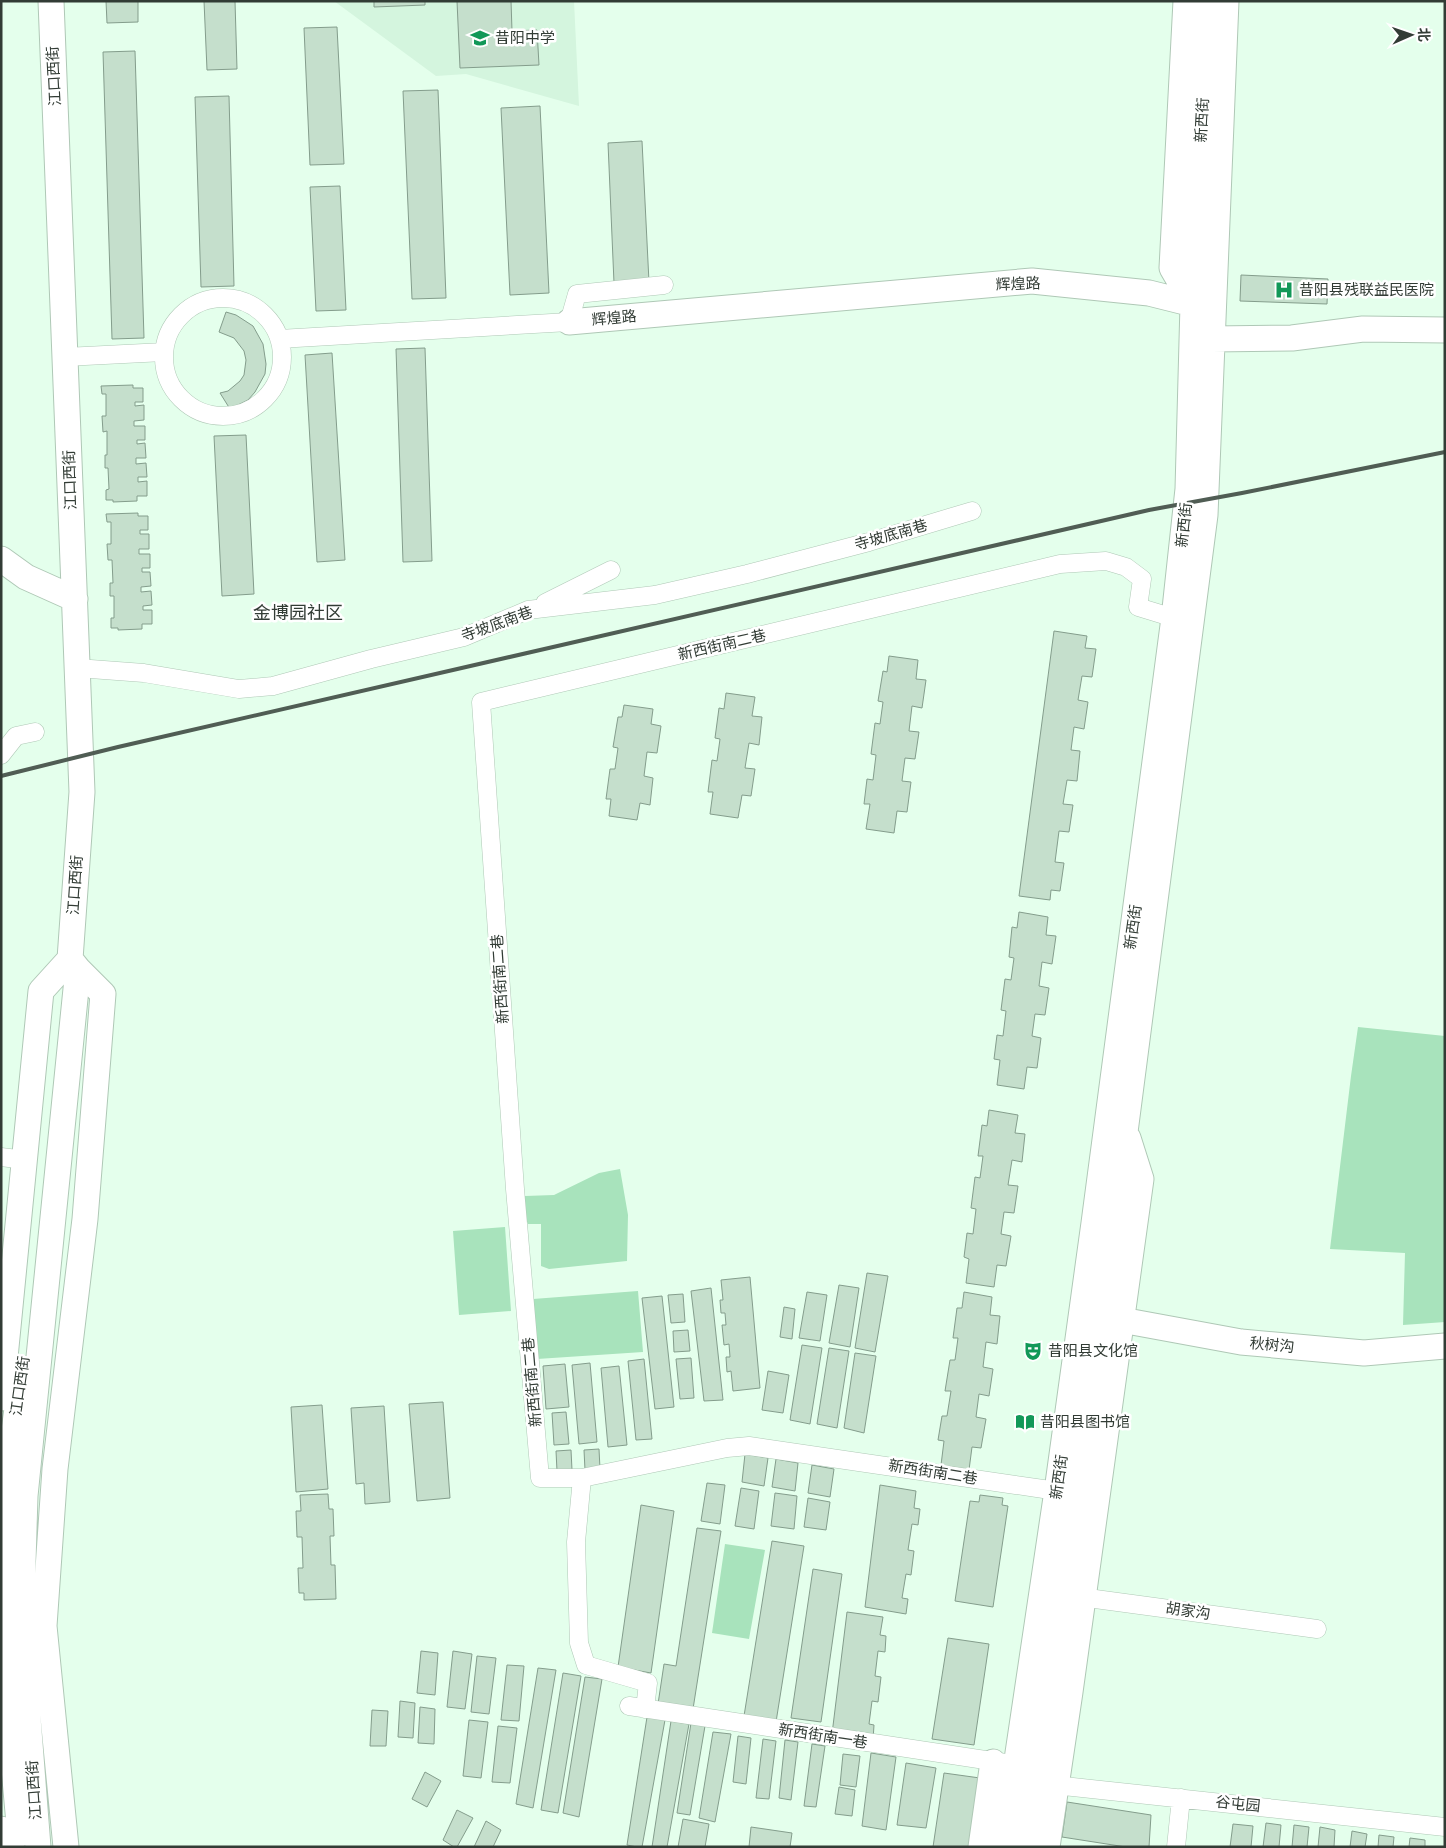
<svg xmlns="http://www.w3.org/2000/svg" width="1446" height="1848" font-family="Commissioner,'Noto Sans SC',sans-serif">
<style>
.built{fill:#d4f5de}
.green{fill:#a8e3bc}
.building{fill:#c5dfcc;stroke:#849d8c}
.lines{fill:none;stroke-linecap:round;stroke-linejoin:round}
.street-casing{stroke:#afc8b6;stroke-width:19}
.secondary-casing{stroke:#afc8b6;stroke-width:27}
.street{stroke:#fff;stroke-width:18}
.secondary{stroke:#fff;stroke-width:25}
.rail{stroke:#505d54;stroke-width:4}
.labels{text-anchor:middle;stroke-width:5;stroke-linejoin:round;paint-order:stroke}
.poi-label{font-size:15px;fill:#323c35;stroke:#fff;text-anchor:start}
.street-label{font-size:15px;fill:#323c35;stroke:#fff}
.quarter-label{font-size:18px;fill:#323c35;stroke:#fff}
</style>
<rect width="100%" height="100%" fill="#e4ffec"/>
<path class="built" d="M334,1H574L579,106L466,74L436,76Z"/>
<path class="green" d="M1358,1027L1445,1036V1322L1403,1325L1405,1253L1330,1249L1351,1076Z
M620,1169L628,1215L627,1261L549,1269L541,1266V1224H528L522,1210L525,1196L554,1195L599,1173Z
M505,1227L511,1311L459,1315L453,1231Z
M638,1291L643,1352L537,1359L533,1299Z
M725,1544L765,1550L749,1639L712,1633Z"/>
<path class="building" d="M106,1H138V22L107,23Z
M204,1H235L237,69L207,70Z
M374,1H425V5L374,7Z
M457,1H511L512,31L537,30L539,65L460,68Z
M337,27L344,164L310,165L304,28Z
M135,51L144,338L112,339L103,52Z
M438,90L446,298L412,299L403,91Z
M229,96L234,286L201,287L195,97Z
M540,106L549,293L510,295L501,108Z
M642,141L649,282L614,283L608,143Z
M340,186L346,310L316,311L310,187Z
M1241,275L1328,279L1327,304L1240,301Z
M226,312L236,315L253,326L263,344L266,364L265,374L255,392L248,400L230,409L220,393L228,391L240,381L244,375L246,360L244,351L234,338L219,332Z
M425,348L432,561L403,562L396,349Z
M332,353L345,560L317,562L305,355Z
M133,385V388H143V402H135V406L144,405V420L134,421V426H145V440H137V444L145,443L146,458H136V464L146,463L147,477H138V482L147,481V496H137V501L113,502V500H106V490L109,489L108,468H105V455H107V431L103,432L102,416H106V394H102L101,386Z
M246,435L254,594L222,596L214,436Z
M138,513V516H148V530H140V534H149V549H139V554H150V568H142V572H150L151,586L141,587V592L151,591L152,605L143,606V610H152V624H142V629L118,630V628H111V618H114V596H110V583H113L112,560H108L107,544H111V522H107L106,514Z
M1054,631L1087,636L1085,648L1096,649L1092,677L1082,676L1078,700L1088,702L1084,729L1074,727L1071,750L1080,751L1077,781L1067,780L1063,804L1073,805L1069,832L1059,831L1055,862L1064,863L1060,891L1051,890L1050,900L1019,896Z
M889,656L918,660L916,679L926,680L922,708L912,706L909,731L919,732L915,759L905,758L902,781L911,782L907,812L897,811L894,833L866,829L870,804H864L867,779L873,780L876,755L871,754L875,723L880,724L883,702L878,701L883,671L887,672Z
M726,693L755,697L752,716L762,717L759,745L749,743L745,768L755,769L751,796L742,795L738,818L710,814L713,792H708L712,760L717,761L720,739L715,738L719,708L724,709Z
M624,705L653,709L651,724L661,726L657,753L647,752L644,776L653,778L650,805L640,803L637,820L609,816L611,799H606L610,769H615L618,748L613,747L618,717H622Z
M1019,912L1048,917L1046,935L1056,936L1052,964L1042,962L1039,986L1049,988L1045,1015L1035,1014L1032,1036L1041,1038L1037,1068L1027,1067L1024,1089L997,1085L1000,1060L994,1059L997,1035L1003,1036L1006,1011L1001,1010L1005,979L1011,980L1014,958L1009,957L1012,927L1017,928Z
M989,1110L1018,1115L1015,1133L1025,1134L1022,1162L1012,1160L1008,1185L1018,1186L1014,1213L1004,1212L1001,1234L1011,1236L1006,1266L997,1265L994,1287L966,1283L969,1259L964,1257L967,1233L973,1234L976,1209L971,1208L975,1177L980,1178L983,1156H978L982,1125L987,1126Z
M867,1273L888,1276L875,1352L855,1348Z
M750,1277L760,1388L733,1391L731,1371L727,1372L726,1357H730L729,1344L724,1345L722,1325H726L725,1313H721L720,1300H723L721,1280Z
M839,1285L859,1288L850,1347L829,1343Z
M711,1288L723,1400L704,1401L691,1291Z
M807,1292L827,1295L820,1341L799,1338Z
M964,1292L992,1297L990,1315L1000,1316L997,1344L986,1342L983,1367L993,1369L989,1396L979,1394L976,1417L986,1419L981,1448L972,1447L969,1470L941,1465L944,1441L938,1440L942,1416H947L951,1391H945L950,1360H955L958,1338H953L957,1308H962Z
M683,1294L685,1322L671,1323L668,1295Z
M662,1296L674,1407L655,1409L642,1298Z
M784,1307L795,1309L792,1339L780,1337Z
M688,1330L690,1351L674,1352L673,1331Z
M802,1345L822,1348L810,1424L790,1420Z
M829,1348L849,1351L837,1428L817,1424Z
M855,1353L876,1356L864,1433L844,1428Z
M691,1358L694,1398L680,1399L676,1359Z
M644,1359L652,1439L636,1440L628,1361Z
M590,1363L597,1442L579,1444L572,1365Z
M565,1364L569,1407L546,1409L543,1366Z
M619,1366L627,1445L608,1447L601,1368Z
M768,1371L789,1375L783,1413L762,1410Z
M443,1402L450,1498L417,1501L409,1404Z
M322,1405L328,1489L296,1492L291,1407Z
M384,1406L390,1502L365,1504L364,1483L356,1484L351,1408Z
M566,1412L569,1444L554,1445L552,1413Z
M599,1449L600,1469L585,1470L584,1450Z
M571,1450L572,1470L557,1471L556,1451Z
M745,1454L768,1458L764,1486L742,1482Z
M776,1459L798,1463L795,1491L772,1487Z
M812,1465L834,1469L830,1497L808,1493Z
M707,1483L725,1485L720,1524L701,1521Z
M880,1485L916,1491L914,1508L920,1509L918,1525L912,1524L908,1550L914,1551L911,1575L906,1574L902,1598L908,1599L906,1614L865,1607Z
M741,1488L759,1491L754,1529L735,1526Z
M775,1493L797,1496L794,1529L771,1526Z
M328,1494L329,1509H333L334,1536H330L331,1565H335L336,1599L304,1600V1593H299L298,1568H303L302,1537H297L296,1511H301L300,1495Z
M980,1495L1003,1498L1002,1505L1008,1506L993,1607L955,1601L970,1501L979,1502Z
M808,1498L830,1502L826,1530L804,1527Z
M641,1505L674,1511L651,1673L618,1667Z
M697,1528L721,1531L693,1709L658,1704L664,1664L676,1666Z
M772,1541L804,1546L776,1722L744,1716Z
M813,1569L842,1574L821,1722L791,1718Z
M847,1612L883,1617L880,1635L886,1636L885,1652L878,1651L875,1676L881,1677L878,1702L872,1701L869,1724L874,1725L873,1740L832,1734Z
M948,1638L989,1644L974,1745L932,1739Z
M421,1651L438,1653L435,1695L417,1693Z
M453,1651L472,1654L465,1709L447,1707Z
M477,1656L496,1658L489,1714L471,1712Z
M507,1665L524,1666L519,1721L501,1720Z
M538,1668L556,1670L533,1808L516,1804Z
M563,1673L581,1676L558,1813L541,1810Z
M585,1677L602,1679L579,1817L563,1813Z
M400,1701L415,1703L413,1738L398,1737Z
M420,1707L435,1709L434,1744L418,1743Z
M372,1710L388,1711L386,1746H370Z
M647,1717L665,1720L642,1847H637L627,1845Z
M469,1720L488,1722L481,1778L463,1776Z
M671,1721L689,1724L667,1847H652Z
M691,1723L705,1726L690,1815L677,1813Z
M498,1726L517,1728L510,1783L492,1782Z
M713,1732L731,1734L715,1822L699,1818Z
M738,1736L751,1738L746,1784L733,1782Z
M763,1739L776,1741L769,1799L756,1798Z
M785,1740L798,1742L791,1800L779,1798Z
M812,1744L825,1746L816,1807L804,1806Z
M871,1753L896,1757L886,1830L862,1826Z
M843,1754L860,1756L856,1787L840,1785Z
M906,1763L936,1768L926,1828L897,1825Z
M425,1772L441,1781L427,1807L412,1799Z
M944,1773L980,1778L969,1847H933Z
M839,1787L855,1790L852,1816L835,1814Z
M1067,1802L1151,1815L1149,1847H1126L1062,1837Z
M457,1810L473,1818L457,1847H454L443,1840Z
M683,1819L709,1824L705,1847H678Z
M486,1821L501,1830L493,1847H474Z
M1266,1823L1281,1825L1279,1847H1263Z
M1233,1824L1253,1826L1251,1847H1230Z
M1294,1825L1309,1827L1307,1847H1292Z
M751,1827L792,1833L790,1847H749Z
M1320,1827L1335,1830L1334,1847H1318Z
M1352,1831L1367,1834L1365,1847H1350Z
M1379,1835L1394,1837L1393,1847H1378Z
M1410,1838L1425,1840V1847H1409Z"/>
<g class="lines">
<g class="street-casing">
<path id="street" d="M164 357a59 59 0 1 1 118 0a59 59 0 1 1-118 0Z
M279,339L569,322L577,294L664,285
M65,357L164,352
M545,603L611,570
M77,668L144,673L239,689L273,686L371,659L464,637L528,610L655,595L747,574L869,542L972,511
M1,755L16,736L35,732
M1,1157L25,1160
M582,1478L576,1542L579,1643L586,1665L648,1683L645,1709
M1057,1491L749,1446L727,1448L582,1478H540L515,1189L481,702L1060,564L1106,561L1126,567L1142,579L1138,607L1174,618
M1073,1596L1317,1629
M629,1706L1005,1763
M1045,1784L1445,1827
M1176,1847L1181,1798"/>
</g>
<g class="secondary-casing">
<path id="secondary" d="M1186,1L1172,268L1193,304
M569,322L1032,281L1149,293L1193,304L1212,339L1292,338L1363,329L1445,330
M1,559L26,577L75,599
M1105,1317L1241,1342L1364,1353L1445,1346
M19,1395L8,1473L4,1538L3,1595L5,1670L20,1834
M1,1398L41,991L70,959L82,792L51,1
M1,1829L4,1847
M38,1847L21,1628L25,1496L78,969L70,959
M66,1847L44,1626L55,1469L85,1219L103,994L78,969
M981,1847L993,1762
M1004,1847L1057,1491L1094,1223L1174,618L1188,489L1193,304L1207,1
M1023,1847L1101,1317L1205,515L1226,1
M1047,1847L1070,1692L1141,1179L1128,1138"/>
</g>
<use href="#street" class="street"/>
<use href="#secondary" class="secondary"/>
<path class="rail" d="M1,776L118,747L1149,510L1242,493L1445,452"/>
</g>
<defs>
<g id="school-bare" transform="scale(1.5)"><path d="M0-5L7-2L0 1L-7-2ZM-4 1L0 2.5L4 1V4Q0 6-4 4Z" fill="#129858" stroke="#fff" stroke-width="2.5" paint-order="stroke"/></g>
<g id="hospital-bare" transform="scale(1.5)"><path d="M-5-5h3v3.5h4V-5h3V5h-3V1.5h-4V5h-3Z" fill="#129858" stroke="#fff" stroke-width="2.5" paint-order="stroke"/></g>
<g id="theatre-bare" transform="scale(1.5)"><path d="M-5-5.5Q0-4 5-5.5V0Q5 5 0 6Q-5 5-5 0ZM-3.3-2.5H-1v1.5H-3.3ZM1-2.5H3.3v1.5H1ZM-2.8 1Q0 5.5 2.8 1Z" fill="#129858" stroke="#fff" stroke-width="2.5" paint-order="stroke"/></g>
<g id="library-bare" transform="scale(1.5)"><path d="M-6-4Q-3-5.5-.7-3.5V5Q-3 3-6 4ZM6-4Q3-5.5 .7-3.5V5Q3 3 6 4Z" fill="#129858" stroke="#fff" stroke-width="2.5" paint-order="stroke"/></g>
</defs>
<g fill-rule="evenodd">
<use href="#school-bare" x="480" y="38"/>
<use href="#hospital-bare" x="1284" y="290"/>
<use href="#theatre-bare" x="1033" y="1351"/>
<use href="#library-bare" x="1025" y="1422"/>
</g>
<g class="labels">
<g class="poi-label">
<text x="495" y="43">昔阳中学</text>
<text x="1299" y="295">昔阳县残联益民医院</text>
<text x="1048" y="1356">昔阳县文化馆</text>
<text x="1040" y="1427">昔阳县图书馆</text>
</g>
<g class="street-label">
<text transform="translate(54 76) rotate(-93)" y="5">江口西街</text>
<text transform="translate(1202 120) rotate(-87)" y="5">新西街</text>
<text transform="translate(1018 284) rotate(-2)" y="5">辉煌路</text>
<text transform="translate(614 318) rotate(-5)" y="5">辉煌路</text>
<text transform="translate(70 480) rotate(-92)" y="5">江口西街</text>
<text transform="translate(1184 525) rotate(-84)" y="5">新西街</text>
<text transform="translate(891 535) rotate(-16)" y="5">寺坡底南巷</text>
<text transform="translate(497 624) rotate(-20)" y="5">寺坡底南巷</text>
<text transform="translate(722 645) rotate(-13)" y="5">新西街南二巷</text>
<text transform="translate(75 885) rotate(-86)" y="5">江口西街</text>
<text transform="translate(1133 927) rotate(-82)" y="5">新西街</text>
<text transform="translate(500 979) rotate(-94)" y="5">新西街南二巷</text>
<text transform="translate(1272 1345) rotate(5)" y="5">秋树沟</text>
<text transform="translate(532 1382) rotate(-95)" y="5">新西街南二巷</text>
<text transform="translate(20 1386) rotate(-82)" y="5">江口西街</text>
<text transform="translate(933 1472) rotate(9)" y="5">新西街南二巷</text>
<text transform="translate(1059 1477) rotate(-82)" y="5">新西街</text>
<text transform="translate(1188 1611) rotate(8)" y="5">胡家沟</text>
<text transform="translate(823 1736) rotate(9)" y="5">新西街南一巷</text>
<text transform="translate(34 1790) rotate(-94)" y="5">江口西街</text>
<text transform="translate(1238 1804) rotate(6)" y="5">谷屯园</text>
</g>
<g class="quarter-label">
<text x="298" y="619">金博园社区</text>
</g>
</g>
<rect width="1446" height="1848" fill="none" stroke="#323c35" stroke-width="5"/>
<g transform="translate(1411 35) rotate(88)" stroke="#ffffff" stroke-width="4" paint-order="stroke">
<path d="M0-4L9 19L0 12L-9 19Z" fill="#323c35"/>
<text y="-8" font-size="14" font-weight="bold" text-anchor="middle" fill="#323c35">北</text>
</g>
</svg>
